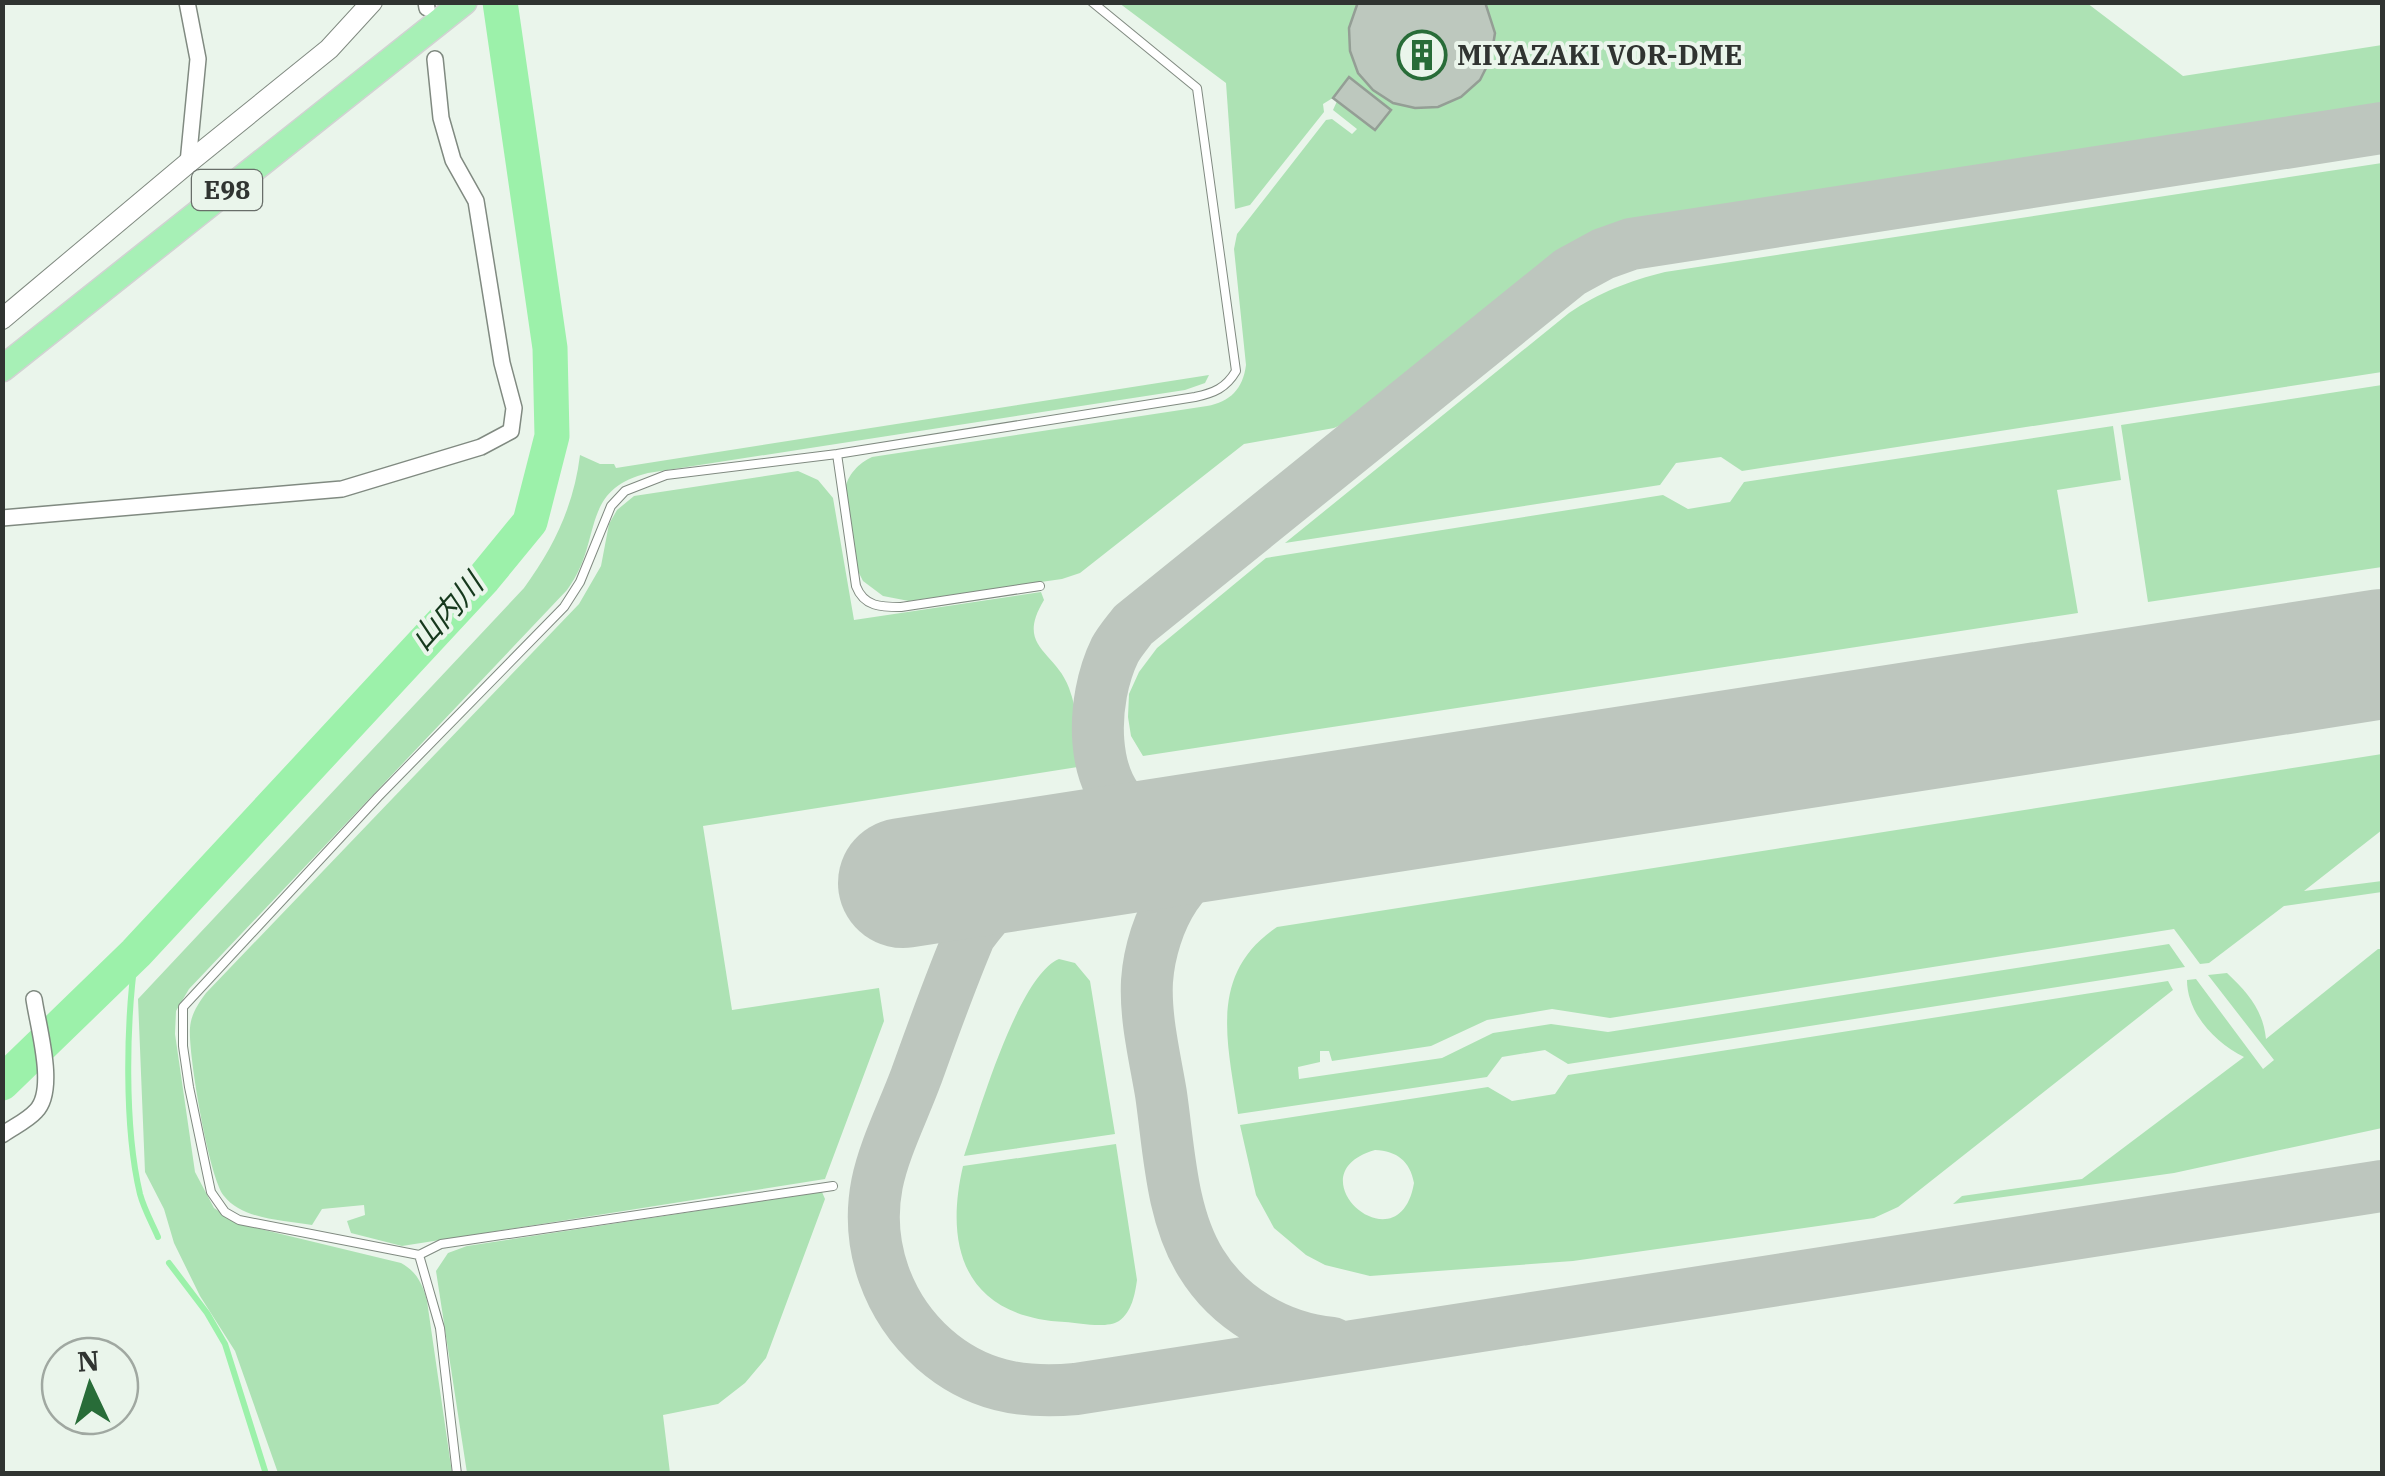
<svg xmlns="http://www.w3.org/2000/svg" width="2385" height="1476" font-family="'IBM Plex Serif','Noto Sans JP',serif">
<style>
.green{fill:#ade2b4;fill-rule:evenodd}
.lines{fill:none;stroke-linecap:round;stroke-linejoin:round}
.stream{stroke:#9cf1aa;stroke-width:6}
.river{stroke:#9cf1aa;stroke-width:35}
.taxiway{stroke:#bdc6be;stroke-width:52}
.runway{stroke:#bdc6be;stroke-width:130}
.building{fill:#bdc8be;stroke:#949e95;stroke-width:2.5}
.service-casing{stroke:#808a81;stroke-width:10}
.minor-casing{stroke:#808a81;stroke-width:18}
.tertiary-casing{stroke:#808a81;stroke-width:22}
.primary-casing{stroke:#d1d2d2;stroke-width:28}
.service{stroke:#fff;stroke-width:8}
.minor{stroke:#fff;stroke-width:15}
.tertiary{stroke:#fff;stroke-width:20}
.primary{stroke:#a7f0b6;stroke-width:25}
.labels{text-anchor:middle;stroke-width:8;stroke-linejoin:round;paint-order:stroke}
.shield{fill:#eaf5eb;stroke:#686e69;stroke-width:2.5}
.shield-label{font-size:25px;font-weight:bold;fill:#303431}
.poi-label{font-size:28px;font-weight:bold;fill:#303431;stroke:#eaf5eb;text-anchor:start}
.water-label{font-size:30px;font-style:italic;fill:#16391d;stroke:#eaf5eb}
</style>
<rect width="100%" height="100%" fill="#eaf5eb"/>
<path class="green" d="M1119,3H2087L2183,76L2382,45V109L2362,114L1648,223L1596,237L1572,249L1356,418L1334,428L1244,444L1080,573L1062,579L909,601L883,596L863,581L857,569L845,490C847,475 859,463 872,457L1207,406C1230,402 1243,389 1246,365L1234,249L1237,234L1326,120L1332,119L1352,134L1357,129L1333,110L1338,99L1336,96L1323,104L1324,112L1250,205L1235,209L1226,83Z
M2382,163V372L1742,471L1721,457L1676,463L1660,485L1285,543L1569,313C1600,292 1629,281 1665,272Z
M1209,375L1205,383L1185,390L648,473C578,490 604,541 567,590L189,989L176,1011L175,1034L195,1172L214,1208L239,1224L401,1263C416,1271 423,1284 427,1301L452,1473H278L235,1351L200,1296L174,1243L164,1209L145,1172L138,999L524,588C554,547 574,505 580,455L600,464H614L616,468Z
M2382,385V567L2148,602L2121,425Z
M2113,426L2121,480L2057,490L2078,613L1143,756L1131,736L1128,717L1129,694L1139,672L1157,648L1266,558L1663,495L1688,509L1730,502L1744,482Z
M798,471L818,480L833,498L854,620L1041,592L1044,600C1015,648 1055,650 1069,688C1078,712 1080,740 1084,766L703,826L732,1010L879,988L884,1021L825,1179L402,1246L351,1233L347,1221L365,1215L364,1205L322,1209L312,1225C284,1220 243,1220 224,1196C209,1178 188,1054 190,1028C191,1014 198,1004 206,993L579,604L601,566L609,524L617,510L634,496Z
M2382,754V830L2304,891L2382,881V892L2284,906L2209,963L2200,964L2174,929L1610,1018L1552,1009L1487,1020L1431,1046L1332,1061L1329,1051H1320V1062L1298,1067L1299,1079L1442,1058L1493,1033L1551,1024L1608,1032L2169,944L2185,967L1568,1064L1545,1050L1502,1057L1487,1077L1238,1114C1228,1044 1207,974 1277,927Z
M2378,949H2382V1128L2174,1173L1953,1204L1962,1196L2082,1179L2244,1057C2216,1043 2187,1014 2187,980L2196,979L2263,1069L2274,1060L2208,975L2227,973C2248,993 2263,1010 2266,1039Z
M1059,959L1075,963L1090,981L1115,1134L964,1156C979,1113 1018,976 1059,959Z
M2168,981L2173,990L1898,1207L1874,1218L1573,1261L1370,1276L1325,1265L1306,1255L1274,1228L1256,1195L1240,1125L1488,1087L1512,1101L1555,1094L1568,1075ZM1375,1150C1397,1151 1410,1161 1414,1183C1399,1271 1290,1174 1375,1150Z
M1116,1144L1137,1280C1135,1294 1132,1312 1119,1321C1106,1329 1080,1323 1065,1322C968,1317 943,1252 963,1166Z
M822,1192L825,1199L766,1358L745,1383L718,1404L663,1415L670,1473H467L436,1271L448,1253L467,1246Z"/>
<g class="lines">
<path class="stream" d="M136,953C126,1021 124,1127 140,1194C144,1209 152,1223 158,1237
M169,1263L207,1313L225,1344L266,1474"/>
<path class="river" d="M2,1083L136,953L484,578L530,522L552,436L550,348L500,2"/>
<path class="taxiway" d="M2363,657H2382
M1279,824C1239,839 1200,858 1175,896C1159,920 1149,952 1147,981C1145,1018 1155,1058 1161,1094C1169,1149 1171,1215 1201,1263C1229,1309 1280,1338 1332,1343
M1200,837C1179,835 1159,831 1141,820C1086,789 1091,699 1115,650C1120,641 1127,633 1133,625L1570,272L1603,254L1631,244L2382,128
M1069,858C1019,883 1004,889 970,935C950,982 933,1030 916,1077C903,1112 884,1149 877,1184C865,1246 888,1308 934,1349C976,1386 1022,1394 1076,1389L2382,1186"/>
<path class="runway" d="M903,883L2382,654"/>
</g>
<path class="building" d="M1358,2H1485L1495,33L1491,58L1480,80L1461,97L1438,107L1415,108L1393,103L1373,90L1358,73L1350,51L1349,28Z
M1349,77L1391,110L1375,130L1333,98Z"/>
<g class="lines">
<g class="service-casing">
<path id="service" d="M837,454L856,586C864,607 881,607 901,607L1040,586
M833,1186L441,1244L419,1255L239,1220L225,1212L211,1192L189,1087L183,1046V1007L378,797L564,607L580,582L611,506L625,491L666,475L837,454L1195,397C1214,393 1226,388 1236,371L1197,88L1092,2
M419,1255L440,1328L457,1474"/>
</g>
<g class="minor-casing">
<path id="minor" d="M187,2L198,59L188,163
M426,2L427,8
M2,518L342,489L481,447L511,431L514,408L502,363L476,201L453,160L441,118L435,59
M2,1135C13,1127 27,1121 36,1111C57,1090 38,1027 34,999"/>
</g>
<g class="tertiary-casing">
<path id="tertiary" d="M2,319L188,163L329,49L372,2"/>
</g>
<g class="primary-casing">
<path id="primary" d="M2,369L464,2"/>
</g>
<use href="#service" class="service"/>
<use href="#minor" class="minor"/>
<use href="#tertiary" class="tertiary"/>
<use href="#primary" class="primary"/>
</g>
<defs>
<g id="building-ring" transform="scale(2.5)"><circle r="9.5" fill="#eaf5eb" stroke="#286c38" stroke-width="1.5"/><path d="M-4-6H4V6H1V3H-1V6H-4ZM-2.5-4.3h1.7v1.8h-1.7ZM.8-4.3h1.7v1.8H.8ZM-2.5-1h1.7V.8h-1.7ZM.8-1h1.7V.8H.8Z" fill="#286c38"/></g>
</defs>
<g fill-rule="evenodd">
<use href="#building-ring" x="1422" y="55"/>
</g>
<g class="labels">
<rect class="shield" x="192" y="170" width="70" height="40" rx="8"/>
<g class="shield-label">
<text x="227" y="199">E98</text>
</g>
<g class="poi-label">
<text x="1457" y="65">MIYAZAKI VOR-DME</text>
</g>
<g class="water-label">
<text transform="translate(447 612) rotate(-48)" y="10">山内川</text>
</g>
</g>
<rect width="2385" height="1476" fill="none" stroke="#303431" stroke-width="10"/>
<g transform="translate(90 1386) rotate(356)"><circle r="48" fill="#eaf5eb" stroke="#a0a8a1" stroke-width="2.5"/>
<path d="M0-8L18 38L0 25L-18 38Z" fill="#286c38"/>
<text y="-15" font-size="28" font-weight="bold" text-anchor="middle" fill="#303431">N</text>
</g>
</svg>
